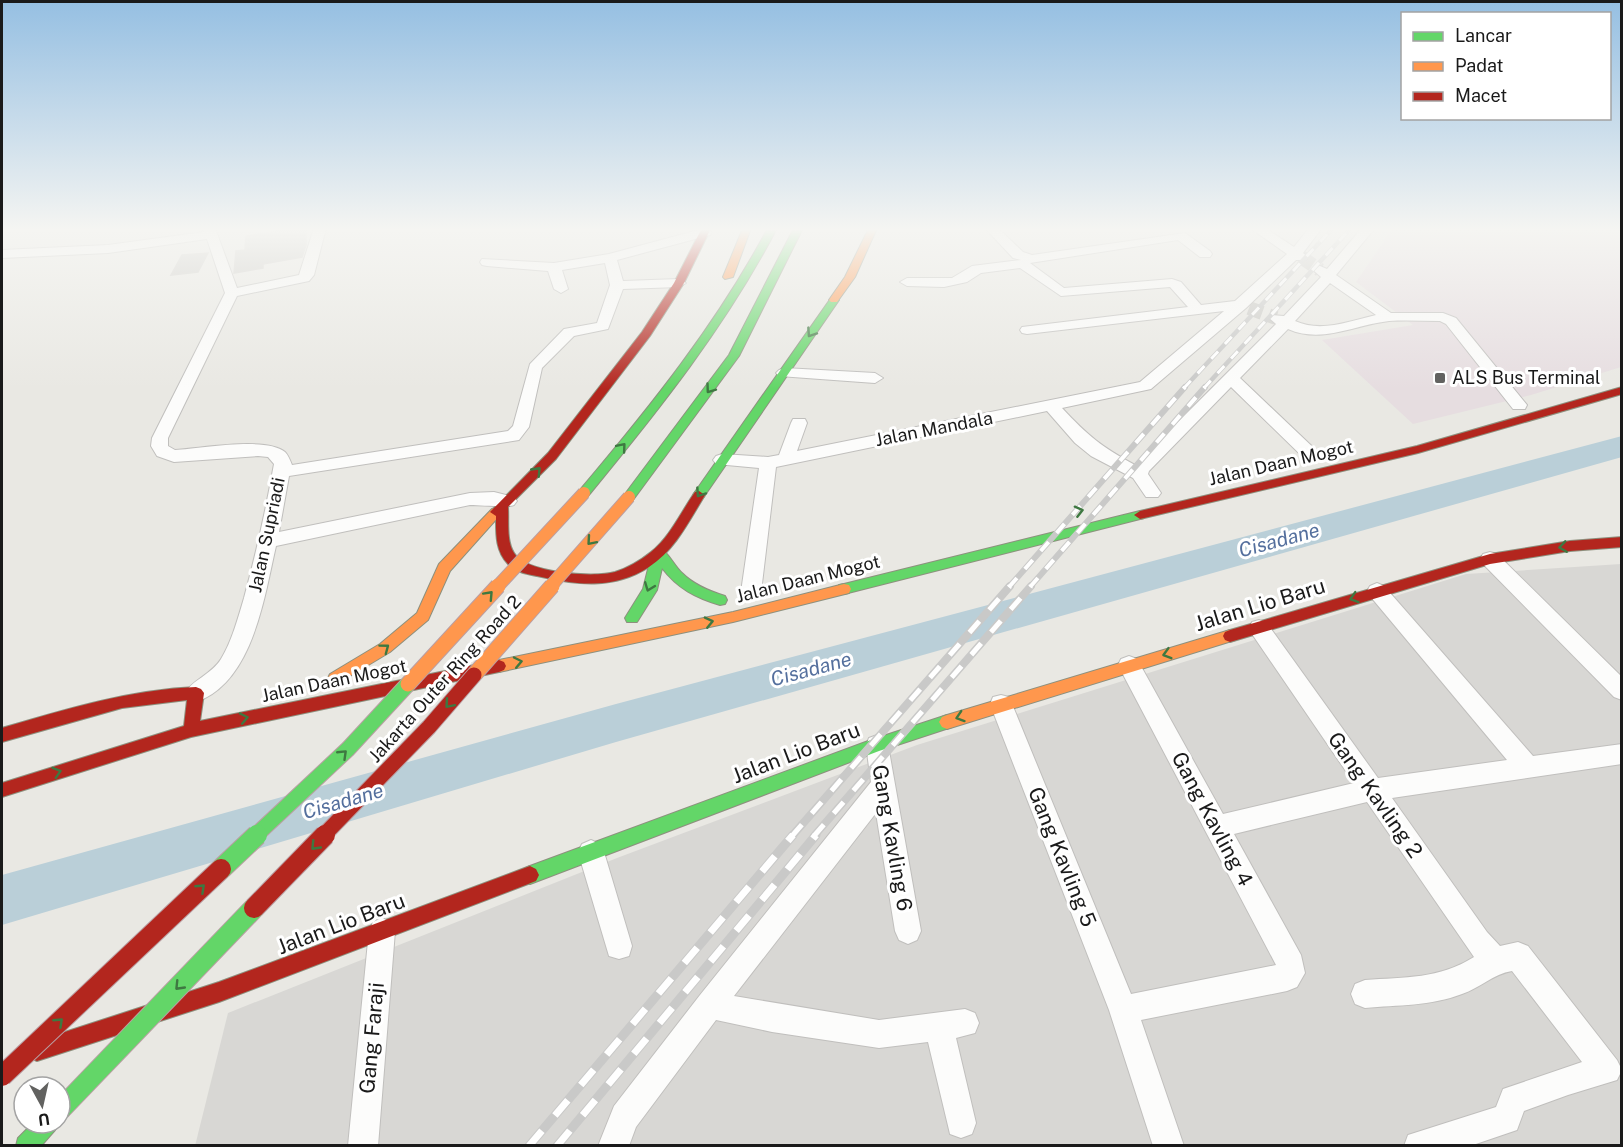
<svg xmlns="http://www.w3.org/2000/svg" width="1623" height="1147" font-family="'Public Sans',sans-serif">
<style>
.residential{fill:#d8d7d4}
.industrial{fill:#e6dde0}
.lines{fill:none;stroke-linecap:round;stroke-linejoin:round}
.river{fill:#bacfd8;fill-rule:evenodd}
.building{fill:#c9c8c4;stroke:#cbc9c5;stroke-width:1.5}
.street-tunnel{stroke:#cac9c5;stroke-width:14;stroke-dasharray:14 7;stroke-linecap:butt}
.street-casing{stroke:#c0bfbd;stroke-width:2}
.fast-casing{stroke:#8d907e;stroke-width:2}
.slow-casing{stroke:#8d907e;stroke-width:2}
.jam-casing{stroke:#8d907e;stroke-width:2}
.street{fill:#fcfcfb;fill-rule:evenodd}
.fast{fill:#63d668;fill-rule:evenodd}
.slow{fill:#ff974d;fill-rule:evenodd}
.jam{fill:#b3261e;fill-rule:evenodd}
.rail-far3-casing{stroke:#c9c9c8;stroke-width:4.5}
.rail-far2-casing{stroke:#c9c9c8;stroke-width:6}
.rail-far1-casing{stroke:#c9c9c8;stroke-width:8}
.rail-casing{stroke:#c9c9c8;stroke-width:9}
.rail-far3{stroke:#fff;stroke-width:3;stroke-dasharray:10;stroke-linecap:butt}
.rail-far2{stroke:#fff;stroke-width:4;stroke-dasharray:12;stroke-linecap:butt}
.rail-far1{stroke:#fff;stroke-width:5;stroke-dasharray:15;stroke-linecap:butt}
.rail{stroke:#fff;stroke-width:7;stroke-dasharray:20;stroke-linecap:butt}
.fast-bridge-far1-casing{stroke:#ba9fa3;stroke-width:17;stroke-linecap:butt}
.fast-bridge-casing{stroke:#ba9fa3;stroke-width:22;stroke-linecap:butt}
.slow-bridge-far1-casing{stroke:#ba9fa3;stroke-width:14;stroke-linecap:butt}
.slow-bridge-casing{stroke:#ba9fa3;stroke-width:17;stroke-linecap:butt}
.jam-bridge-far1-casing{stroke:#ba9fa3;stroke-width:17;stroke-linecap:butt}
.jam-bridge-casing{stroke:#ba9fa3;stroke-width:22;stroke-linecap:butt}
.fast-bridge-far1{stroke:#63d668;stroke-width:15}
.fast-bridge{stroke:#63d668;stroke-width:20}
.slow-bridge-far1{stroke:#ff974d;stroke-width:12}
.slow-bridge{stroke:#ff974d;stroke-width:15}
.jam-bridge-far1{stroke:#b3261e;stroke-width:15}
.jam-bridge{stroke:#b3261e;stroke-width:20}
.oneway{stroke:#3e7841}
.poi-dot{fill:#626260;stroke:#fff;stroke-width:2}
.labels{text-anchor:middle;stroke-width:6;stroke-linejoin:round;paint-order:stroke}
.poi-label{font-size:18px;fill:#1a1a1a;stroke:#fff;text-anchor:start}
.street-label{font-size:18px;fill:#1a1a1a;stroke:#fff}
.water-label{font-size:20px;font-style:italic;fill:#546f9d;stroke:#fff}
.near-street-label{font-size:21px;fill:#1a1a1a;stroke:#fff}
</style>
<rect width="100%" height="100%" fill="#e9e8e3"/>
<path class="residential" d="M1621,564V1145L195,1146L228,1013L617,858L917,745L1466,574Z"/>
<path class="industrial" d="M1393,228H1621V367L1531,395L1413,424L1322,340L1413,325L1356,282Z"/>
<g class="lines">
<path class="river" d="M1622,436V457L616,742L2,925V875L616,704Z"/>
</g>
<path class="building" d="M298,228H306V245L302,257L263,264V268L234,273L236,251L245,250L246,236Z
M208,253L198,272L171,275L182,255Z"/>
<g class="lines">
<path class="street-tunnel" d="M1301,257L1320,270
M1249,308L1276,318"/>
<g class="street-casing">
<path id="street" d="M203,228H215L237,288L299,275L314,228H326L314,275L309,281L237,296L168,438V446L175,450C200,449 266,436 285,452C288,455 290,460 292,465L508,431L513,426L530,364L564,329L597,323L610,285L605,263L562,270L568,289L561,293L554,289L548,271L487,266L482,265L480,262L482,259L554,263L609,254L706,228L712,232L710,235L617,260L623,281L679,279L686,283L679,287L623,289L608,329L574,336L542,368L529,427L519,440L289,476L279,532L470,493L494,492L514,497L517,501L514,505C506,508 482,505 470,505L276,546C264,598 253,682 196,702L188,699L185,693C192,680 211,675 221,659C232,641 238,618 244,598C256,554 266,509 274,464L268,457L258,456L174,462L157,456L151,446L152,438L225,293L207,239L108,253L2,258V250L108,245L204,232Z
M985,228H998L1023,252L1032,255L1185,233L1210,251L1212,254L1210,257H1200L1178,240L1030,263L1064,288L1172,279L1181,282L1201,305L1235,301L1287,254L1250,228H1265L1294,247L1309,228H1322L1303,253L1308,257L1306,260H1296L1246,308L1151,389L1062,408C1088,436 1102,447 1135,465L1276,324L1269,318L1271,315L1284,316L1321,277L1313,270L1315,267L1320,266L1327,269L1362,228H1375L1336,275L1391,313H1443L1456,318L1527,405L1525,409H1513L1446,324L1440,321C1423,321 1406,320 1389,321C1354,325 1322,344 1288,329L1240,378L1319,453L1322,457L1319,461H1307L1231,387L1149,471L1148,474L1161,493L1158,497H1146L1133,478L1091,456L1075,443L1047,411L776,467L761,592L758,597L751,600L744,597L741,592L759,468L716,464L713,460L716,456L722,454L768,457L779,455L791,423L793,419H805L807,423L797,451L1140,382L1224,311L1027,334L1022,333L1020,330L1022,327L1188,307L1170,287L1061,296L1020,268L981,273L967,282L944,287L907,286L900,282L907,278H952L972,266L1021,260L1013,258ZM1330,283L1376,315C1350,321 1321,333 1295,321Z
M784,368L875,373L883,378L875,383L779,376L776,373L779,370Z
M1490,552L1497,554L1622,677V700L1614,697L1483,564L1480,559L1483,554Z
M1377,583L1384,586L1533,756L1622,744V764L1392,798L1487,932L1500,946L1518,942L1528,946L1617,1060L1622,1070L1617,1080L1568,1095L1524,1111L1517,1130L1470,1146H1404L1408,1135L1496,1107L1503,1089L1582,1062L1512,971C1493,974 1480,988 1462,994C1431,1006 1398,1005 1365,1008L1355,1004L1351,994L1355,984L1365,980C1405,977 1439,979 1474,957L1367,802L1234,834L1301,955L1305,973L1297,987L1287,991L1141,1020L1184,1146H1153L1109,1010L990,704L993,697L1001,695L1009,697L1012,704L1131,994L1276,965L1118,665L1121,659L1129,656L1137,659L1223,814L1354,783L1252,634L1249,628L1252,622L1259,620L1266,622L1378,778L1507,760L1370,596L1367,591L1370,586Z
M877,735L885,738L888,745L921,931L917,940L908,944L899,940L895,931L876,813L734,996L879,1020L965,1009L975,1013L979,1023L975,1033L956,1038L976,1123L972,1134L961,1138L950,1134L928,1042L879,1048L772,1032L716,1020L636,1127L629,1146H598L614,1106L700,995L871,782L866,745L869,738Z
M591,840L600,844L604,852L632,946L629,956L619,959L609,956L606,946L578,852L582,844Z
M382,918L391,922L395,931L378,1146H348L369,931L373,922Z"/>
</g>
<g class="fast-casing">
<path id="fast" d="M768,228H777C726,326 658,411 588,496H580L578,493L580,490C650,407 717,324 768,228Z
M794,228H803L739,356L633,500H625L623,497L625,494L729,355Z
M834,297L839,300L703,498H695L693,495L695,492L831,298Z
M1140,511L1146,515L1144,518L844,594L839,593L837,589L839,585L844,584Z
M659,548C668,551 674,566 682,573C694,585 709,591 725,596L727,600L725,604L720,605C696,598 677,588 662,568L657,590L637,622H627L625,618L643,589L652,553Z
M947,715L952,717L955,722L952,727L879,751L530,884L524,881L521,875L524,869L530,866L871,740Z
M33,1123H59L55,1130L41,1146H16L18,1138Z"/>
</g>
<g class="slow-casing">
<path id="slow" d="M743,228H751L733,277L725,279L723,277Z
M869,228H877L855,277L837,302H831L829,300L845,277Z
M496,508L502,512L500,515L450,571L428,620L390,652L340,682L335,684L330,682L328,678L330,674L380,644L417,613L439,564L492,509Z
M844,584L849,585L851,589L849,593L733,622L499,672L494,670L492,666L494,662L499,660L733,612Z
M1230,630L1235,632L1237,636L1235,640L947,729L942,727L939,722L942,717L947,715Z"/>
</g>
<g class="jam-casing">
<path id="jam" d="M702,228H711L684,283L650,336L556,459L508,507C509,522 506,540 514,553C526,573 593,578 615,572C628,568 641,560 651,552C670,537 681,512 695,492L699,491L705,495C689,521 675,550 649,567C614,590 576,585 537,576C527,574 515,572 508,564C495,551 496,533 496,516L490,512L548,453L642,332L674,283Z
M1622,387V394L1418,453L1140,519L1134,515L1140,511L1417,446Z
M1622,537V547L1570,551L1490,564L1230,642L1225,640L1223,636L1225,632L1230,630L1490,554L1570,541Z
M499,660L504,662L506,666L504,670L499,672L191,737L2,797V783L184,726L187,700L122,708L2,742V728C66,709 129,690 196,687L201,689L204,693L200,721Z
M530,866L536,869L539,875L536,881L219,1002L37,1061L30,1058L27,1051L30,1044L37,1041L219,982Z"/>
</g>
<use href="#street" class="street"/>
<use href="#fast" class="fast"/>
<use href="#slow" class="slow"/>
<use href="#jam" class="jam"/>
<g class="rail-far3-casing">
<path id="rail-far3" d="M1184,388L1333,228
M1204,388L1351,228"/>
</g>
<g class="rail-far2-casing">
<path id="rail-far2" d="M1009,587L1185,387
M1030,587L1205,387"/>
</g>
<g class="rail-far1-casing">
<path id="rail-far1" d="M792,836L1010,586
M814,836L1031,586"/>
</g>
<g class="rail-casing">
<path id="rail" d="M529,1146L793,835
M557,1146L816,835"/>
</g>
<use href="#rail-far3" class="rail-far3"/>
<use href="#rail-far2" class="rail-far2"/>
<use href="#rail-far1" class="rail-far1"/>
<use href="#rail" class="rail"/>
<g class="fast-bridge-far1-casing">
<path id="fast-bridge-far1" d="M255,836L348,749L408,684"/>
</g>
<g class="fast-bridge-casing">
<path id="fast-bridge" d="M221,869L257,835
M60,1110L254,908"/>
</g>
<g class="slow-bridge-far1-casing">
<path id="slow-bridge-far1" d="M497,587L584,493
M550,587L629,497"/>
</g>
<g class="slow-bridge-casing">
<path id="slow-bridge" d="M474,675L552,586
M408,684L498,586"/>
</g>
<g class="jam-bridge-far1-casing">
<path id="jam-bridge-far1" d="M323,836L429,727L474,675"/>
</g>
<g class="jam-bridge-casing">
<path id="jam-bridge" d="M254,908L325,835
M2,1076L221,869"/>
</g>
<use href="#fast-bridge-far1" class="fast-bridge-far1"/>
<use href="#fast-bridge" class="fast-bridge"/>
<use href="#slow-bridge-far1" class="slow-bridge-far1"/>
<use href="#slow-bridge" class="slow-bridge"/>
<use href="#jam-bridge-far1" class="jam-bridge-far1"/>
<use href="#jam-bridge" class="jam-bridge"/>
</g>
<defs><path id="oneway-chevron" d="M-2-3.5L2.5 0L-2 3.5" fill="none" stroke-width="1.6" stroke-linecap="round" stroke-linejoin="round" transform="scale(1.5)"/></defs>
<g class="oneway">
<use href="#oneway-chevron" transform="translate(811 333) rotate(124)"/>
<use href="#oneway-chevron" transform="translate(710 389) rotate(126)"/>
<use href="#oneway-chevron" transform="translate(622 447) rotate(-50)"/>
<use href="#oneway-chevron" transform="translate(537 471) rotate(-46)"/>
<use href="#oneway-chevron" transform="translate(700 493) rotate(124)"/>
<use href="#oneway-chevron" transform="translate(1079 511) rotate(-14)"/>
<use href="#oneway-chevron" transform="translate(591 541) rotate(131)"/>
<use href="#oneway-chevron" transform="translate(1563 547) rotate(172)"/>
<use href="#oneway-chevron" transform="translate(649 587) rotate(111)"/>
<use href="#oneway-chevron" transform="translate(489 595) rotate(-47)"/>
<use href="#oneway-chevron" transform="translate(1354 598) rotate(162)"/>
<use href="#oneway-chevron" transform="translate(709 622) rotate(-13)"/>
<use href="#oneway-chevron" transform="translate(385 648) rotate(-37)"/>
<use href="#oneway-chevron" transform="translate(1167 654) rotate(164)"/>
<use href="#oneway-chevron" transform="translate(518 662) rotate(-12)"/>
<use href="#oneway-chevron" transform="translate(449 704) rotate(131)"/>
<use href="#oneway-chevron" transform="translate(960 717) rotate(162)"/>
<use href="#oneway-chevron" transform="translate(244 718) rotate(-12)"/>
<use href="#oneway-chevron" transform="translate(343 754) rotate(-44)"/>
<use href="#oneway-chevron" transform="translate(57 772) rotate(-18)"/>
<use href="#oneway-chevron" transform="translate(315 846) rotate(134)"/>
<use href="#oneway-chevron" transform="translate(201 888) rotate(-43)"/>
<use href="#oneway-chevron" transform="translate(179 986) rotate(134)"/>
<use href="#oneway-chevron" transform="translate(59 1022) rotate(-43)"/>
</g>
<linearGradient id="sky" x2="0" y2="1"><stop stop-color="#95bfe2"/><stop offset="0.59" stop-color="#f5f5f2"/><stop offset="1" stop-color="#f5f5f2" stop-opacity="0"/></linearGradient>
<rect width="1623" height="389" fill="url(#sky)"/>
<rect class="poi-dot" x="1434" y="372" width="12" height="12" rx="3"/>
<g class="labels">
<g class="poi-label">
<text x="1452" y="384">ALS Bus Terminal</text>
</g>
<g class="street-label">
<text transform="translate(934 429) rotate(-11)" y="6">Jalan Mandala</text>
<text transform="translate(1281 463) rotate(-13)" y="6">Jalan Daan Mogot</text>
<text transform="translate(267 535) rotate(-78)" y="6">Jalan Supriadi</text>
<text transform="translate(808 579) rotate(-14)" y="6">Jalan Daan Mogot</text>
<text transform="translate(445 679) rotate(-48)" y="6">Jakarta Outer Ring Road 2</text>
<text transform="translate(334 681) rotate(-12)" y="6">Jalan Daan Mogot</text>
</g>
<g class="water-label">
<text transform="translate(1279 540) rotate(-15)" y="7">Cisadane</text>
<text transform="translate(811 669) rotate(-15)" y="7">Cisadane</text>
<text transform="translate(343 801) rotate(-16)" y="7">Cisadane</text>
</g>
<g class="near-street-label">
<text transform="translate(1260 605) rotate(-17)" y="7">Jalan Lio Baru</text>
<text transform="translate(796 753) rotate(-21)" y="7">Jalan Lio Baru</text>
<text transform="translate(1375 795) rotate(55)" y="7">Gang Kavling 2</text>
<text transform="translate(1212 819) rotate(62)" y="7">Gang Kavling 4</text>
<text transform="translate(892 838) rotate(80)" y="7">Gang Kavling 6</text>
<text transform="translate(1062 857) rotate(68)" y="7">Gang Kavling 5</text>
<text transform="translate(341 924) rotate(-21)" y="7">Jalan Lio Baru</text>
<text transform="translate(372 1038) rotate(-85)" y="7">Gang Faraji</text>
</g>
</g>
<rect width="1623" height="1147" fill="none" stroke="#1a1a1a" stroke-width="6"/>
<rect x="1401" y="12" width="210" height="108" fill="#ffffff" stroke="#a3a3a3" stroke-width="1.5"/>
<rect x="1413" y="32" width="30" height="9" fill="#63d668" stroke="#a3a3a3" stroke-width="1.5"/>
<text x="1455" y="42" font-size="18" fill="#1a1a1a">Lancar</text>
<rect x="1413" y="62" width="30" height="9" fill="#ff974d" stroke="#a3a3a3" stroke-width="1.5"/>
<text x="1455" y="72" font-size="18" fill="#1a1a1a">Padat</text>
<rect x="1413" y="92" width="30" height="9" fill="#b3261e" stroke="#a3a3a3" stroke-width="1.5"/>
<text x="1455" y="102" font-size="18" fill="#1a1a1a">Macet</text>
<g transform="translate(42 1105) rotate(172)"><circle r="28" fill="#ffffff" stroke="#a3a3a3" stroke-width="1.5"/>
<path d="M0-4.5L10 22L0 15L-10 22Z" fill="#626260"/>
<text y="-9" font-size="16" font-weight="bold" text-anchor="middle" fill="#1a1a1a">U</text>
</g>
</svg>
